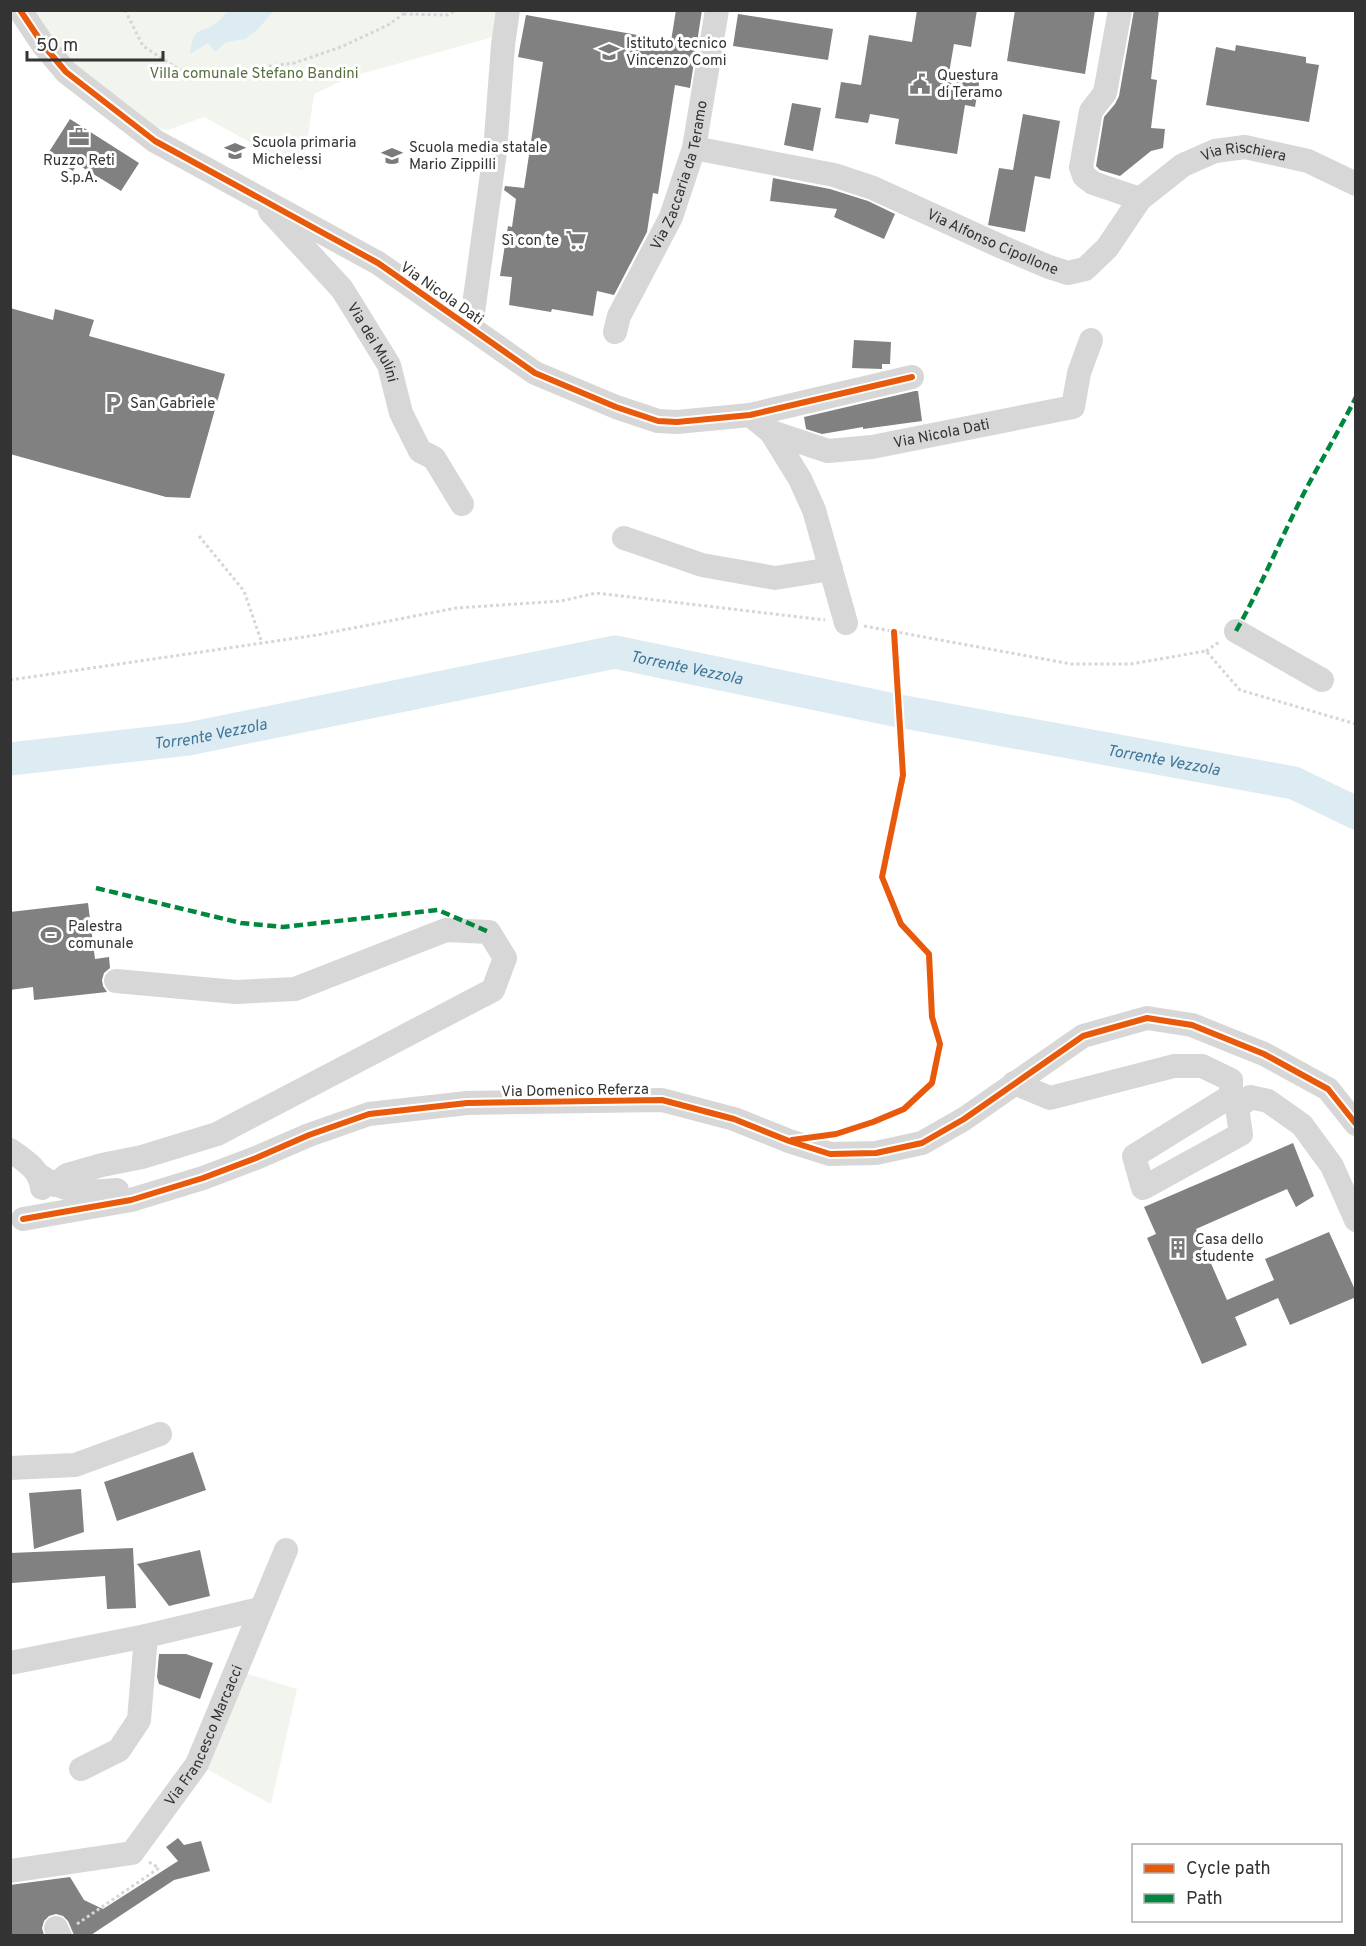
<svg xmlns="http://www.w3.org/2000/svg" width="1366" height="1946" font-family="Overpass,sans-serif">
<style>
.green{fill:#f1f5ed}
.water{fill:#ddebf3}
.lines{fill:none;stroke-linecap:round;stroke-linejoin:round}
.river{stroke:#ddebf3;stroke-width:33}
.building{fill:#818181}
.path{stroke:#d6d6d6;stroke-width:3;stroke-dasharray:3 3;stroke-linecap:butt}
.minor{stroke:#d7d7d7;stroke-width:24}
.quiet{stroke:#00873e;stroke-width:4.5;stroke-dasharray:9 4.5;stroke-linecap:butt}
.cycleway-casing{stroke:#fff;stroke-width:10}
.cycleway{stroke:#e8590c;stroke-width:6}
.labels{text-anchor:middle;stroke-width:6;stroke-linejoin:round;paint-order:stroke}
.poi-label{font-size:15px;fill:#333;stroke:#fff;text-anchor:start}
.park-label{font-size:15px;fill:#56703f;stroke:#fff}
.street-label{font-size:15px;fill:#333;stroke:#fff}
.water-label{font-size:16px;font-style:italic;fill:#3f7597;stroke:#fff}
</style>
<rect width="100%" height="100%" fill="#fff"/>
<path class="green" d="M30,11H498L493,37L350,77L314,94L303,171L204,117L168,130L151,128L86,80Z
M235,1670L297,1689L271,1804L197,1764Z"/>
<path class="water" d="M228,11H274L257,30L245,39L226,42L215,52L208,43L190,54C194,24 200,35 218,22C221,19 225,14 228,11Z"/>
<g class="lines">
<path class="river" id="s1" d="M10,759L188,739L615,652L899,711L1294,783L1356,813"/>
</g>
<path class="building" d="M676,10H702L690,88L675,85L658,194L653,193L647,232L614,295L597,291L593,316L552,309L551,312L509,305L512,277L500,276L508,226L512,227L516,199L504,190L505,186L524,188L543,62L518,57L526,15L671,41Z
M917,10H977L971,47L954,44L949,73L980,78L975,107L965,105L957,154L895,144L899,119L870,114L868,123L835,118L841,82L861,85L869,35L912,42Z
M1015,10H1095L1085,74L1007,61Z
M1134,10H1159L1151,79L1157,80L1151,128L1165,129L1163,148L1151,151L1120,176L1100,170L1096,166L1104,117L1115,104L1119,96Z
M738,14L833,29L828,60L733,46Z
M1236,45L1306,57V63L1319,65L1309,122L1206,105L1216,47L1235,51Z
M792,103L821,108L813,151L784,145Z
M1023,114L1060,121L1050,179L1035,176L1025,232L988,225L999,168L1013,170Z
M70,119L139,163L121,191L77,164L73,171L47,155Z
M773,178L830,189L868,201L895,214L884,239L834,217L837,209L770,201Z
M10,308L53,320L55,309L94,320L89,336L225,374L190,498L166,497L10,454Z
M854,340L891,342L890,364H882V369L852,368Z
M915,391H918L922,421L863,429V427L822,434L806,429L804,417Z
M88,903L95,959L109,957L110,968L104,973L102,980L103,986L107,992L34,1000L33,987L10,990V912Z
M1293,1143L1314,1196L1296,1207L1287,1189L1196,1229L1227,1300L1274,1280L1265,1259L1329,1232L1356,1292V1297L1290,1325L1278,1298L1235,1317L1247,1345L1202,1364L1147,1238L1156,1234L1144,1207Z
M193,1452L206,1490L117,1521L104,1482Z
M81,1489L84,1532L34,1549L29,1493Z
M133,1548L136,1608L107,1609L105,1576L12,1583L10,1553Z
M200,1550L210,1596L169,1606L137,1564Z
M159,1654H186L213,1663L200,1699L159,1684L157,1677Z
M178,1838L184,1845L201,1841L210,1871L174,1880L91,1935H74L68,1921L63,1916L56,1914L49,1916L44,1921L42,1928L44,1935H10V1885L70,1877L84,1900L103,1909L178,1861L166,1847Z"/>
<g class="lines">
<path class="path" d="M125,10L143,46L183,72L231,71L294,63L341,47L388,25L409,10
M399,10L404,14L447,15L456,10
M199,536L244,591L262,643
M864,626L1071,664H1131L1206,651L1240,690L1356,724
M1206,651L1219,642
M10,680L317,635L456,608L561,601L596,593L825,620
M77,1924L159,1868L149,1862"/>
<g class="minor">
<path d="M20,10L44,46L66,72L155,141L378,263L535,373L616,407L658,421L677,422L750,415L912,377"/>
<path d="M1120,10L1105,93L1091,111L1081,167L1084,176L1093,183L1140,199"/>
<path id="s2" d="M694,148L834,175L873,188L1002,247L1049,267L1068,273L1085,269L1107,248L1140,199L1183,165L1215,151L1245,147L1308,161L1356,184"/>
<path id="s3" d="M270,211L342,289L389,365L401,413L420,451L434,458L462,504"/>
<path d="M471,327L495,152L503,45L508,10"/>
<path id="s4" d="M615,332L619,316L671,217L694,148L717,10"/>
<path id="s5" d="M750,415L771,432L828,451L872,447L1073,407L1079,373L1091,340"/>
<path d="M771,432L800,479L814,510L846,623"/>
<path d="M624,538L702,565L775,578L831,569"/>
<path d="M1236,631L1322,680"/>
<path d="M1014,1083L1050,1098L1174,1066H1202L1231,1080V1096L1134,1156L1143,1188L1241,1134L1237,1108L1250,1097L1268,1101L1302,1125L1332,1166L1356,1220"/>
<path d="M10,1150C25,1161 40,1169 42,1188"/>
<path d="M39,1175C65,1193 86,1193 117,1190"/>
<path d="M55,1185L67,1175L102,1165L142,1157L217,1134L493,990L505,958L489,932L446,930L295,989L236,992L116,981"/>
<path d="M23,1219L131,1200L203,1178L256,1158L309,1135L369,1114L467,1103L662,1100L734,1119L789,1141L830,1154L876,1153L922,1143L964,1119L1083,1036L1147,1018L1192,1025L1264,1054L1328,1089L1356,1124"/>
<path d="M10,1468L75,1465L160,1434"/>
<path d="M10,1663L146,1636L260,1609"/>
<path d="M81,1769L119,1750L139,1720L146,1636"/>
<path id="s6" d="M10,1871L132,1853L197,1764L286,1550"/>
<path d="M56,1928L60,1936"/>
</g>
<path class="quiet" d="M1236,631C1261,587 1280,540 1303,495C1320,462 1339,431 1356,397
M96,888L241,923L283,927L438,910L489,932"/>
<g class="cycleway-casing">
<path id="cycleway" d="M20,10L44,46L66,72L155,141L378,263L535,373L616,407L658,421L677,422L750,415L912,377
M792,1140L836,1134L873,1122L904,1109L932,1083L940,1044L932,1017L929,954L901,924L882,877L903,775L894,632
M23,1219L131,1200L203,1178L256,1158L309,1135L369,1114L467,1103L662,1100L734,1119L789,1141L830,1154L876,1153L922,1143L964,1119L1083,1036L1147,1018L1192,1025L1264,1054L1328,1089L1356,1124"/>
</g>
<use href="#cycleway" class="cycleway"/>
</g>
<defs>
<g id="school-bare" transform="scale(1.62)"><path d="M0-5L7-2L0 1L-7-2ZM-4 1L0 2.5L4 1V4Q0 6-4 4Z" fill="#7a7a7a" stroke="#fff" stroke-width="2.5" paint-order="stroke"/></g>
<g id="civic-bare" transform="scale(1.62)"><path d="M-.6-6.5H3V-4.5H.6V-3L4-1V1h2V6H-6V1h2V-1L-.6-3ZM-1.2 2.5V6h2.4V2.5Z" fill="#7a7a7a" stroke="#fff" stroke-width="2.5" paint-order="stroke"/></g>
<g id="office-bare" transform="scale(1.62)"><path d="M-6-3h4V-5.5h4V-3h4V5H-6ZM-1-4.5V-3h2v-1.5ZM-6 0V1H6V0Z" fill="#7a7a7a" stroke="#fff" stroke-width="2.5" paint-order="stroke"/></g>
<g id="supermarket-bare" transform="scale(1.62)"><path d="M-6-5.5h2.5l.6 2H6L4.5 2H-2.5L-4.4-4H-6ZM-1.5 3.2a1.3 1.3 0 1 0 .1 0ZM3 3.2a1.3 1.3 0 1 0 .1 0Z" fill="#7a7a7a" stroke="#fff" stroke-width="2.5" paint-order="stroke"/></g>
<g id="parking-bare" transform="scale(1.62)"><path d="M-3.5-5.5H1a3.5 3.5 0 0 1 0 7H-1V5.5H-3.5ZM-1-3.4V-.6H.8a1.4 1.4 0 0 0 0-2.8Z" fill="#7a7a7a" stroke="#fff" stroke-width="2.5" paint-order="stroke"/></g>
<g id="stadium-bare" transform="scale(1.62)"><path d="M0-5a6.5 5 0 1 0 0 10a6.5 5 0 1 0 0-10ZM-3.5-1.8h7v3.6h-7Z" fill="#7a7a7a" stroke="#fff" stroke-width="2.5" paint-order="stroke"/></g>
<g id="building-bare" transform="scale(1.62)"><path d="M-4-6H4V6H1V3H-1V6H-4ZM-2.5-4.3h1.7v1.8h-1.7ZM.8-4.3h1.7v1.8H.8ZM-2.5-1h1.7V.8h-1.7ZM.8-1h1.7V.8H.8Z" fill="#7a7a7a" stroke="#fff" stroke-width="2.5" paint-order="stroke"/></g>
</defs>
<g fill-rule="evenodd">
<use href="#school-bare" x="609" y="52"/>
<use href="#civic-bare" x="920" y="84"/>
<use href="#office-bare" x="79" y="137"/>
<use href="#school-bare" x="235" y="151"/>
<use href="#school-bare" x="392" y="156"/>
<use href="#supermarket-bare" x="576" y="240"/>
<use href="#parking-bare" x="113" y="403"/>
<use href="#stadium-bare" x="51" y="935"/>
<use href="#building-bare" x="1178" y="1248"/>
</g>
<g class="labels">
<g class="poi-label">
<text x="626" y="48">Istituto tecnico<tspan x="626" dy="17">Vincenzo Comi</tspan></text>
<text x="937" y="80">Questura<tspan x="937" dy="17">di Teramo</tspan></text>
<text x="252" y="147">Scuola primaria<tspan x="252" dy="17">Michelessi</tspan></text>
<text x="409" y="152">Scuola media statale<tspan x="409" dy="17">Mario Zippilli</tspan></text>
<text x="79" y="165" text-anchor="middle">Ruzzo Reti<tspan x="79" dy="17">S.p.A.</tspan></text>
<text x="559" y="245" text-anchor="end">Sì con te</text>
<text x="130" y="408">San Gabriele</text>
<text x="68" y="931">Palestra<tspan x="68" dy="17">comunale</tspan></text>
<text x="1195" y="1244">Casa dello<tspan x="1195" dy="17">studente</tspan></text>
</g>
<g class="park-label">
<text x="254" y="78">Villa comunale Stefano Bandini</text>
</g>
<g class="street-label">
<text dy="5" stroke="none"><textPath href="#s2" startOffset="622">Via Rischiera</textPath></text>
<text dy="5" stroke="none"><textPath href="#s4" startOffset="171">Via Zaccaria da Teramo</textPath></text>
<text dy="5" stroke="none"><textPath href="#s2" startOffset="315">Via Alfonso Cipollone</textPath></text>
<text transform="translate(442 293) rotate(35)" y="5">Via Nicola Dati</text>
<text dy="5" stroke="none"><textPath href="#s3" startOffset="168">Via dei Mulini</textPath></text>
<text dy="5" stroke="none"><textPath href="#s5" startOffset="202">Via Nicola Dati</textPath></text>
<text transform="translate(575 1090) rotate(-1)" y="5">Via Domenico Referza</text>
<text dy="5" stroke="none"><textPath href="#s6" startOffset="262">Via Francesco Marcacci</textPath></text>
</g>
<g class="water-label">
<text dy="6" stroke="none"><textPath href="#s1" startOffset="688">Torrente Vezzola</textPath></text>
<text dy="6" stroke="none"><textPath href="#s1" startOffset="202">Torrente Vezzola</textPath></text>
<text dy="6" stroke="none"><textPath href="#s1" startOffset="1174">Torrente Vezzola</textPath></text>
</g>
</g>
<rect width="1366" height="1946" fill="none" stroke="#333333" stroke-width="24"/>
<rect x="1132" y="1844" width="210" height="78" fill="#ffffff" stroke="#adadad" stroke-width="1.5"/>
<rect x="1144" y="1864" width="30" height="9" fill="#e8590c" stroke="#adadad" stroke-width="1.5"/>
<text x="1186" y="1874" font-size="18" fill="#333333">Cycle path</text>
<rect x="1144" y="1894" width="30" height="9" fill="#00873e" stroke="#adadad" stroke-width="1.5"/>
<text x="1186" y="1904" font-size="18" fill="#333333">Path</text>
<path d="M27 51v9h136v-9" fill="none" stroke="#333333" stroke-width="3"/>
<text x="36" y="51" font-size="18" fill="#333333" stroke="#ffffff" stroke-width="4.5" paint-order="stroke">50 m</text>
</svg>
